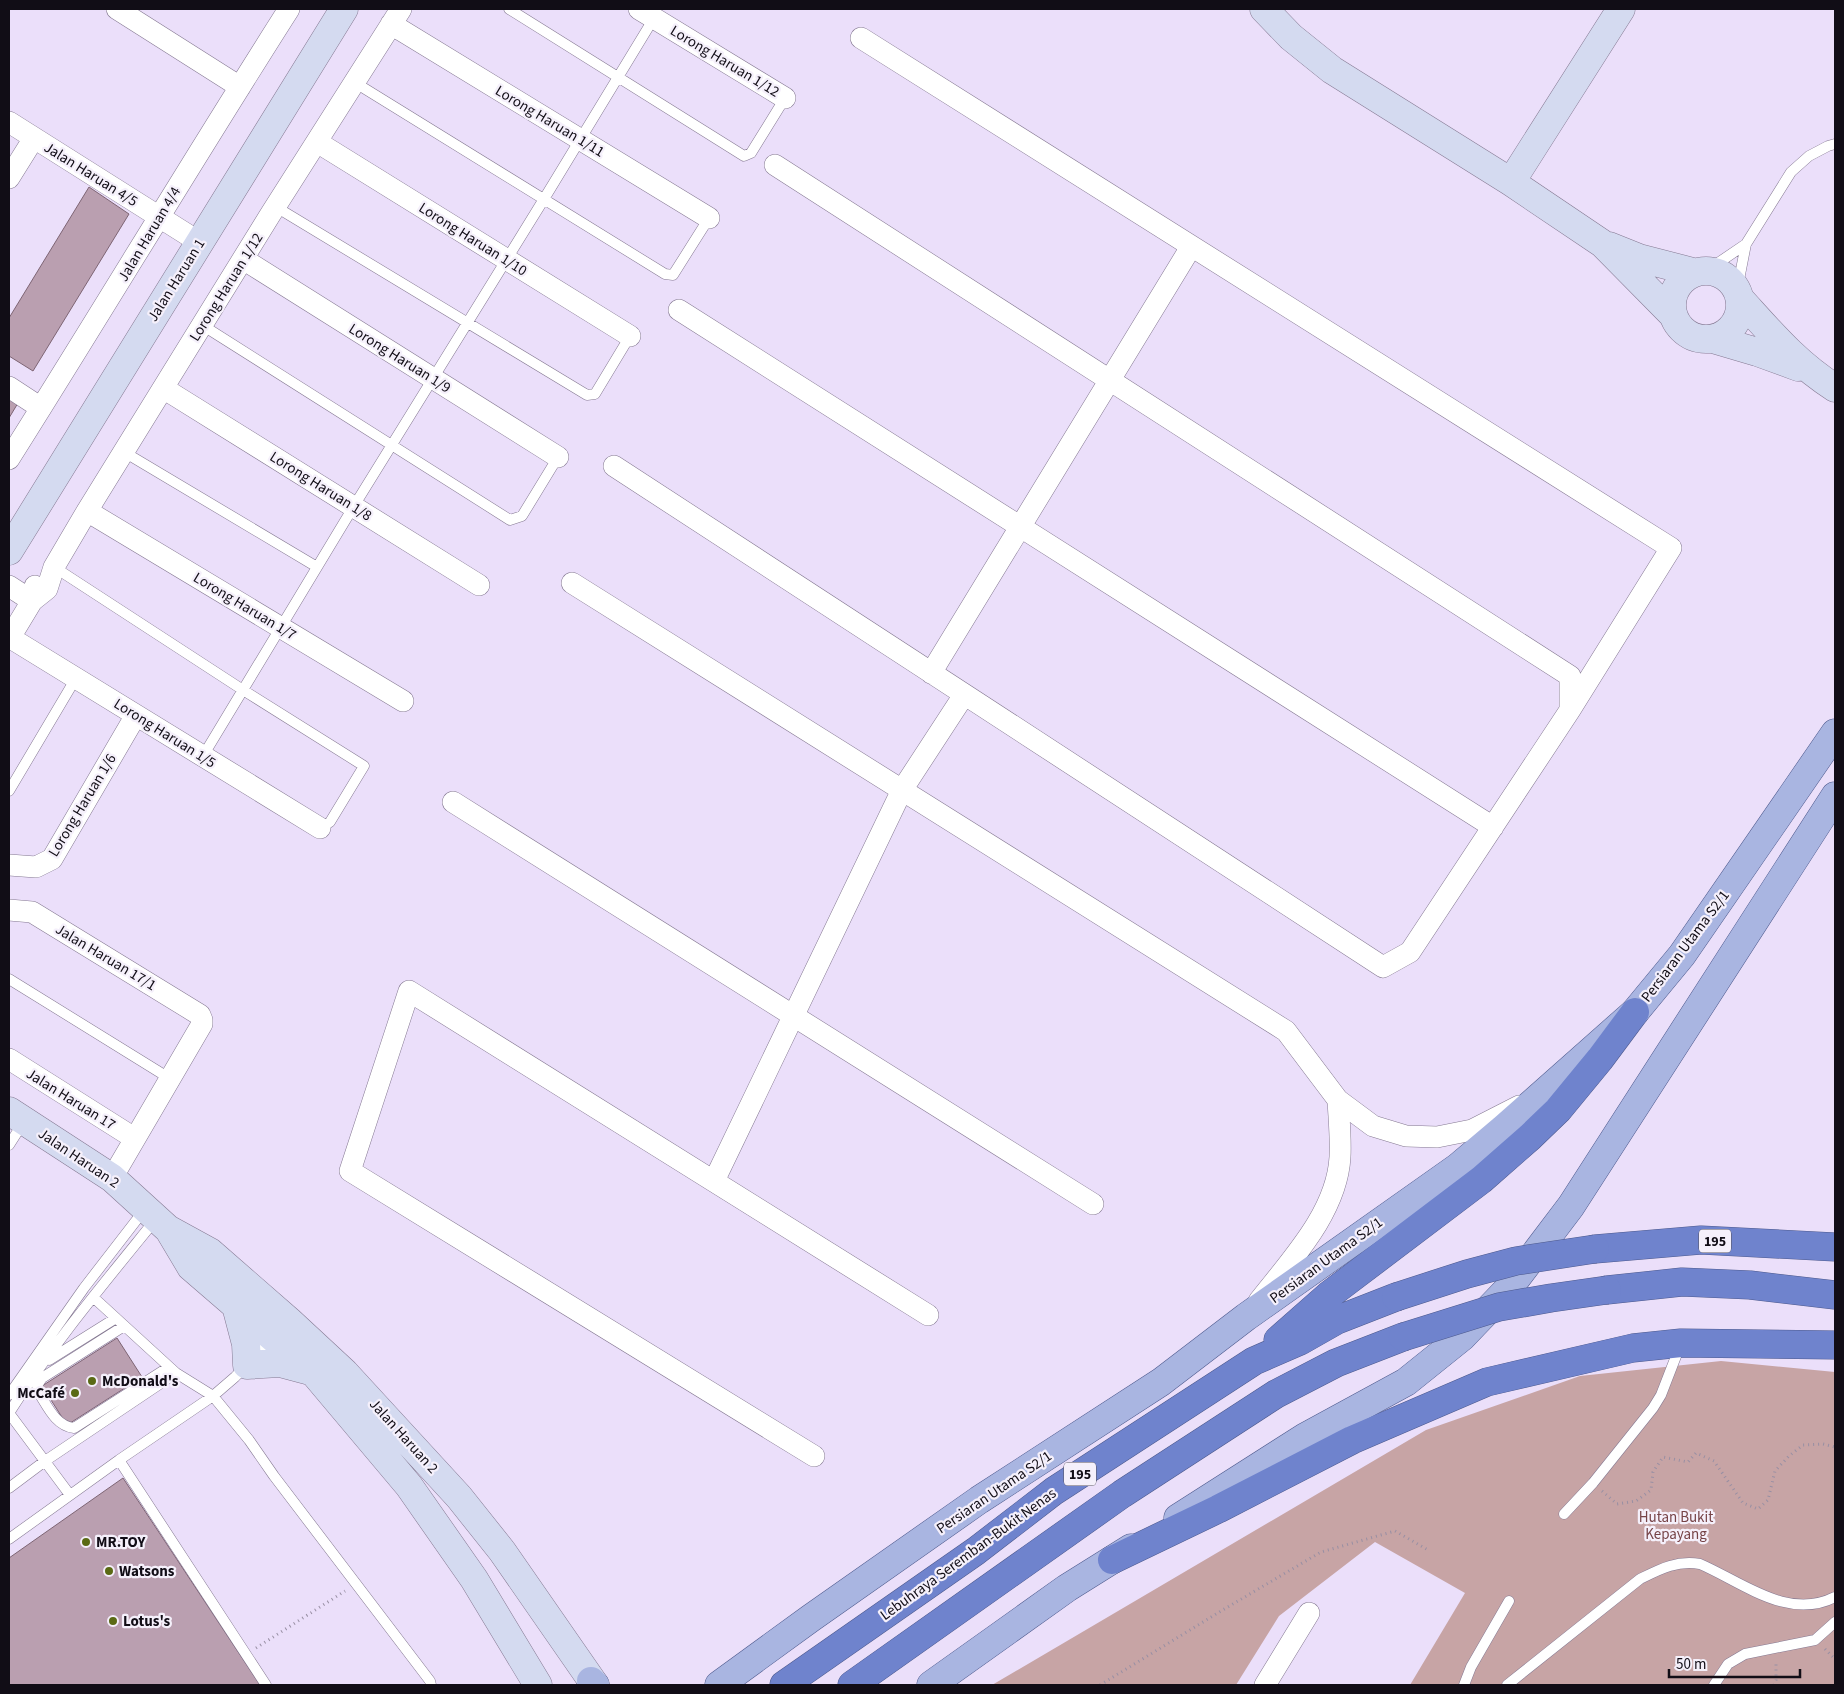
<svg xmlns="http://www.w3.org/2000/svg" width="1844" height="1694" font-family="'Source Sans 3',sans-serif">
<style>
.forest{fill:#c7a4a5}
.building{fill:#ba9fb0;stroke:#7d6473}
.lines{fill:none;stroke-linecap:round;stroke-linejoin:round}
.lane-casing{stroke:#857992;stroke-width:11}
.street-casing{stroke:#857992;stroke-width:22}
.secondary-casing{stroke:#857992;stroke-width:29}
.primary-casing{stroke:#4e5a8d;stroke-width:29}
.highway-casing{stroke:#4e5a8d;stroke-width:29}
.path{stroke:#988fa3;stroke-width:3;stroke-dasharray:1 4;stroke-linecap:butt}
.lane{stroke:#fff;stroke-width:10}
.street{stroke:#fff;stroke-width:21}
.secondary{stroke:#d4daf0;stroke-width:28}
.primary{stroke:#a9b5e1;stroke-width:28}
.highway{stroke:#6f83cd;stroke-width:28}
.highway-bridge-casing{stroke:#4e5a8d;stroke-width:29;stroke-linecap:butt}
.highway-bridge{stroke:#6f83cd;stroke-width:28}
.poi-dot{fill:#5a6a14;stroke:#f5f0fb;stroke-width:2}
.labels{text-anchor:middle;stroke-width:4.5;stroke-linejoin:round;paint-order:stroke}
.shield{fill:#f5f0fb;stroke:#55515b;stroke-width:1}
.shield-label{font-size:14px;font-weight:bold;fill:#110d16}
.street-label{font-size:15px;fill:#110d16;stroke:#f5f0fb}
.poi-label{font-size:15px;font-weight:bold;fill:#110d16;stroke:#f5f0fb;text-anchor:start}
.park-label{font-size:15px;fill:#764347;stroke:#f5f0fb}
</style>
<rect width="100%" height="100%" fill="#ebdffa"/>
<path class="forest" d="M1721,1361L1835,1372V1685H1410L1465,1593L1375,1542L1279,1616L1236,1685H992L1426,1430L1580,1376Z"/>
<path class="building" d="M89,187L129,214L33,371L9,356V318Z
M9,397L18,403L9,418Z
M117,1338L142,1377L67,1425L42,1386Z
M123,1478L260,1685H9V1558Z"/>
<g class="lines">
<g class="lane-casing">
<path id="lane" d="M509,9L744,156L751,153L785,98
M354,82L665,274L673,275L709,218
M276,207L587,395L595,394L630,336
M1703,270L1718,263L1746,244
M1737,290L1746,244L1791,172L1809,156L1828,146L1835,144
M202,325L510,520L522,516L558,457
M124,452L317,567
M54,567L243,690L364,766L330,822L320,828
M203,756L354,506L544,199L654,18
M9,791L76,678
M9,979L169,1078
M9,1145L23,1123
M93,1297L176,1373L213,1396L249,1440L274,1476L430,1681L431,1685
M124,1326L42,1378L38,1384L37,1390C47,1405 55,1426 74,1428L169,1367
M49,1360L116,1318
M9,1395L84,1288L145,1209
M9,1413C52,1345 105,1282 156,1219
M9,1413L70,1495
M119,1460L266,1685
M9,1488L45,1461L176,1373
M1564,1514L1593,1483L1653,1408L1661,1395L1680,1346
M9,1539L119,1460L213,1396L235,1377L272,1339
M1464,1685L1471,1667L1509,1601
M1507,1685L1640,1579C1660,1569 1677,1560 1700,1564C1742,1582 1788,1621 1835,1597
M1714,1685L1728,1664L1745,1654L1815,1640L1835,1622"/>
</g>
<g class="street-casing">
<path id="street" d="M117,9L240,87
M639,9L785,98
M391,24L709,218
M861,38L1671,548L1570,710
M9,122L199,242
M317,142L630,336
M9,178L34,138
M243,259L558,457
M679,310L1493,827
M9,387L41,408
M163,388L479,585
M9,459C103,310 194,158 289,9
M614,466L1383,967L1410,952L1570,710V676L775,165
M87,511L403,701
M572,583L1286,1031L1338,1100L1373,1126L1406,1136L1437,1137L1472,1130L1519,1106
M9,586L32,601
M32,601L47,589L54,567L87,511L270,215L401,9
M9,637L320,828
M9,639L32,601L35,586
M931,673L1191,247
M453,802L1093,1204
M9,865L36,867L52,859L136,715
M9,910L32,912L200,1015L202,1020V1024L112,1178
M9,1059L134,1138
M714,1181L902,790L964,695
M1259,1301C1291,1260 1337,1212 1340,1157C1341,1138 1339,1119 1338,1100
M814,1456L350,1171L409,991L928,1315
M1265,1685L1309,1613"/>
</g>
<g class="secondary-casing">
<path id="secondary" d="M1264,9L1291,37L1332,70L1511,182L1603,244L1673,315
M1511,182L1621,9
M1609,246L1639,258L1693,272
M1672 305a34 34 0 1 1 68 0a34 34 0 1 1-68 0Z
M1741,300C1772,334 1796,363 1835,388
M1713,339L1757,352L1798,367
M9,551L344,9
M9,1111L112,1178L168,1229L210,1252L289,1321L345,1373L459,1497L502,1551L595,1685
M169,1230L191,1267L314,1373L409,1486L474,1579L538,1685
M236,1306L246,1344L247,1365L280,1363L310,1371"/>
</g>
<g class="primary-casing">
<path id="primary" d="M1178,1518L1305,1437L1406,1382L1462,1337L1509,1288L1571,1206L1835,796
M591,1681L595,1685
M719,1685L811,1618L979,1500L1161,1382L1246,1317L1458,1167L1503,1129L1635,1012L1682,955L1835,733
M931,1685L1067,1588L1131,1548"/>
</g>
<g class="highway-casing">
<path id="highway" d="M1595,1249L1701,1240L1835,1247
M1607,1290L1682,1282L1750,1285L1835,1295
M1278,1340L1329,1295L1481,1180L1530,1137L1558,1110L1600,1059L1635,1012
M1112,1560L1218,1509L1352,1440L1487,1382L1633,1348L1681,1343L1835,1345
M784,1685L976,1551L1054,1491L1254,1361L1300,1341L1337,1320L1396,1297
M852,1685L1122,1494L1276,1394L1336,1363L1403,1337"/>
</g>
<path class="path" d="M1602,1491L1617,1504L1636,1501L1651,1490L1653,1472L1663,1457L1688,1462L1696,1453L1714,1461L1743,1503L1758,1509L1768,1500L1775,1471L1789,1456L1803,1445L1823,1444L1835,1447
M256,1648L345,1591
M1825,1649L1835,1659
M1100,1685L1221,1611L1321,1552L1395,1531L1428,1550
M1774,1685L1776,1680V1661"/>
<use href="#lane" class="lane"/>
<use href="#street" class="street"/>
<use href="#secondary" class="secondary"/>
<use href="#primary" class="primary"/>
<use href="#highway" class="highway"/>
<g class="highway-bridge-casing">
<path id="highway-bridge" d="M1396,1297L1467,1274L1516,1261L1595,1249
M1403,1337L1499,1307L1551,1298L1607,1290"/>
</g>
<use href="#highway-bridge" class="highway-bridge"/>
</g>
<g class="poi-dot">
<circle cx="92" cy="1381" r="5"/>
<circle cx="75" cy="1393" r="5"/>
<circle cx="86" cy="1542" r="5"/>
<circle cx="109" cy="1571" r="5"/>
<circle cx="113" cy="1621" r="5"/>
</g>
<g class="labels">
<g class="shield">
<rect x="1699" y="1229.5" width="32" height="23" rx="4"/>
<rect x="1064" y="1462.5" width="32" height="23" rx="4"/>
</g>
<g class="shield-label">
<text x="1715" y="1246">195</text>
<text x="1080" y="1479">195</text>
</g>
<g class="street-label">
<text transform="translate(725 61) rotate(31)" y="5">Lorong Haruan 1/12</text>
<text transform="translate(550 121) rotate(31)" y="5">Lorong Haruan 1/11</text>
<text transform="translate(91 174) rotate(32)" y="5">Jalan Haruan 4/5</text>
<text transform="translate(149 234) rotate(-59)" y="5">Jalan Haruan 4/4</text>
<text transform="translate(473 239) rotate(32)" y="5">Lorong Haruan 1/10</text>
<text transform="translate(176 280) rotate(-58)" y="5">Jalan Haruan 1</text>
<text transform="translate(226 287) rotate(-58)" y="5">Lorong Haruan 1/12</text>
<text transform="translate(400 358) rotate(32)" y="5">Lorong Haruan 1/9</text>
<text transform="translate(321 486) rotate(32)" y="5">Lorong Haruan 1/8</text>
<text transform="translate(245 606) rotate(31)" y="5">Lorong Haruan 1/7</text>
<text transform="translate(165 733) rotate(32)" y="5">Lorong Haruan 1/5</text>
<text transform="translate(82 805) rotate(-59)" y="5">Lorong Haruan 1/6</text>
<text transform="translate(1685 946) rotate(-53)" y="5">Persiaran Utama S2/1</text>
<text transform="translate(106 957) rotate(31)" y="5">Jalan Haruan 17/1</text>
<text transform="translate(71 1099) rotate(32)" y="5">Jalan Haruan 17</text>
<text transform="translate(79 1158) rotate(34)" y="5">Jalan Haruan 2</text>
<text transform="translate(1326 1260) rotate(-36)" y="5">Persiaran Utama S2/1</text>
<text transform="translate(404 1436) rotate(48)" y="5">Jalan Haruan 2</text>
<text transform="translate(994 1492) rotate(-34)" y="5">Persiaran Utama S2/1</text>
<text transform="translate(968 1554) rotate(-36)" y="5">Lebuhraya Seremban-Bukit Nenas</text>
</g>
<g class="poi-label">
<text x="102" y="1386">McDonald's</text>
<text x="65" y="1398" text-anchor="end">McCafé</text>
<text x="96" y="1547">MR.TOY</text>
<text x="119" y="1576">Watsons</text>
<text x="123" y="1626">Lotus's</text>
</g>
<g class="park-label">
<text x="1676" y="1522">Hutan Bukit<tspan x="1676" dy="17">Kepayang</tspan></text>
</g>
</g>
<rect width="1844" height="1694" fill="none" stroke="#110d16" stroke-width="20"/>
<path d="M1669 1669v8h131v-8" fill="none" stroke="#110d16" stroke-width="2.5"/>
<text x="1676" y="1669" font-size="15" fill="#110d16" stroke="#f5f0fb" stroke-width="4" paint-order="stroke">50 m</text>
</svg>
